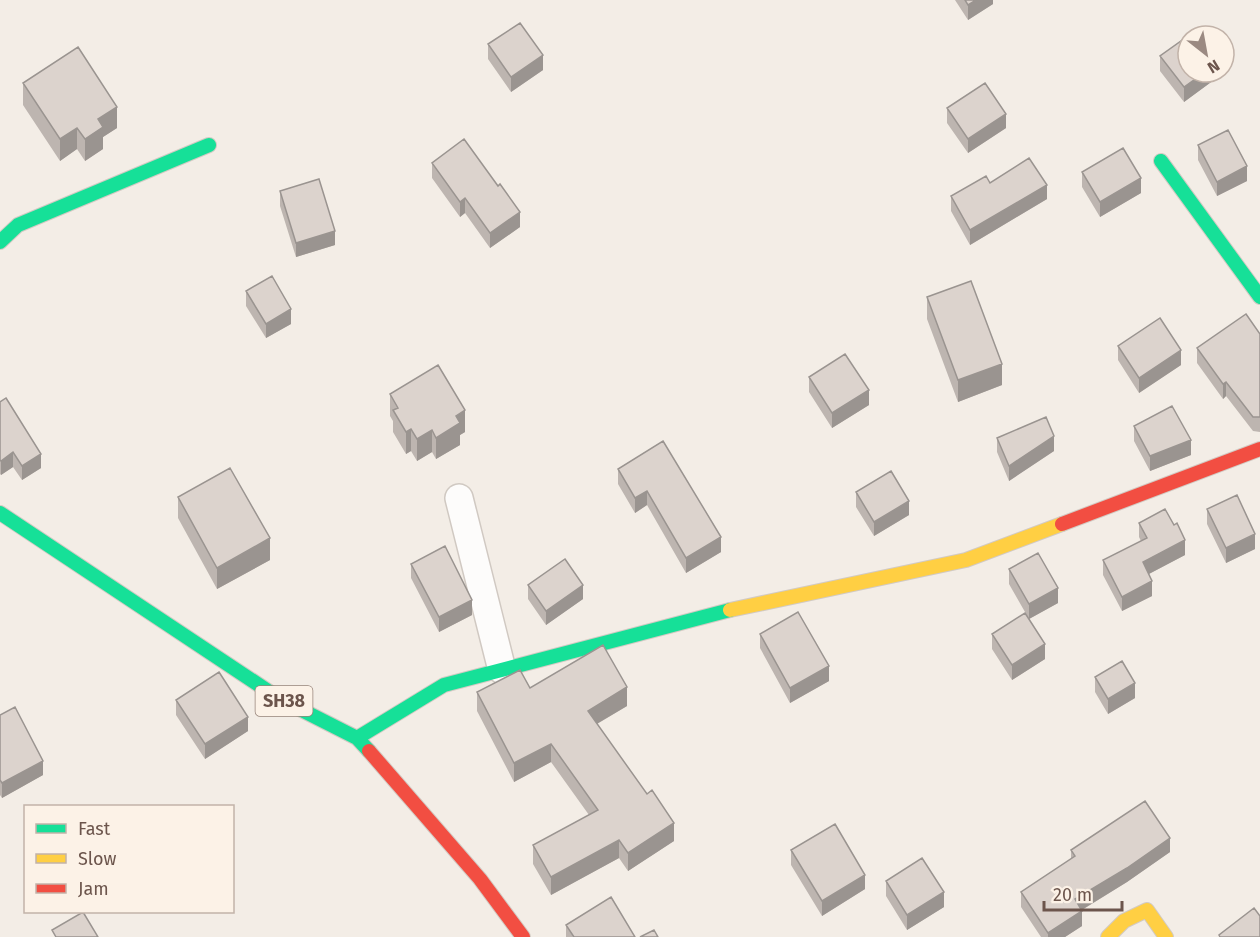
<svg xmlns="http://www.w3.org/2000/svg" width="1260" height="937" font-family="'Fira Sans',sans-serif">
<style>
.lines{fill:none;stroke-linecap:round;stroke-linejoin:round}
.street-casing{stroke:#d0c9c2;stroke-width:30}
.fast-casing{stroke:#d2cac3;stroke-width:16}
.slow-casing{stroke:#d2cac3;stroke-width:16}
.jam-casing{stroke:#d2cac3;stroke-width:16}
.street{stroke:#fdfcfb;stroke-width:27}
.fast{stroke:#16e098;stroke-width:14}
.slow{stroke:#ffcf43;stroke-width:14}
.jam{stroke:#f24e42;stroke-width:14}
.wall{fill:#bdb5b0}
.shaded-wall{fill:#9a9490}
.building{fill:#dcd3cd;stroke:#9a9490;stroke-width:1.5}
.labels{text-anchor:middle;stroke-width:6;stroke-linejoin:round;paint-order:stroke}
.shield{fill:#fcf2e7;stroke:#97847a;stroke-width:1.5}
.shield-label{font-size:18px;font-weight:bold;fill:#6c554c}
</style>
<rect width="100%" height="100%" fill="#f3ede6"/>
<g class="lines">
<g class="street-casing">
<path id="street" d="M459,498L502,670"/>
</g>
<g class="fast-casing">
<path id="fast" d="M1161,161L1260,297
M0,242L18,225L209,145
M0,513L280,699L357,738L369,751
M357,738L444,685L730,610"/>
</g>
<g class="slow-casing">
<path id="slow" d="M730,610L966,560L1062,524
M1108,937L1124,921L1147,910L1166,937"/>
</g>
<g class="jam-casing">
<path id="jam" d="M1062,524L1260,449
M369,751L480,879L523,937"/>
</g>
<use href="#street" class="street"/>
<use href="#fast" class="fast"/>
<use href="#slow" class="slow"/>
<use href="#jam" class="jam"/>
</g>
<path class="wall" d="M955,0H993V4L968,20Z
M488,44L543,70L511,92L488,59Z
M1160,56L1218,72V77L1184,102L1160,71Z
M23,83L117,128L103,137V149L85,161L77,149L60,161L23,105Z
M947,108L1006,128L968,153L947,123Z
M1198,145L1247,181L1217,196L1198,160Z
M432,163L520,227L490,248L465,213L460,217L432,178Z
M1082,172L1141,193L1100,217L1082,187Z
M990,183L1047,199L970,245L951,211V196Z
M280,191L335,245L296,257L280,206Z
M246,291L291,324L266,338L246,306Z
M927,297L1002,385L958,402L927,319Z
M1260,334V432L1253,431L1226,396L1223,399L1197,363V348Z
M1118,346L1181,365L1139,393L1118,360Z
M809,377L869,405L832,428L809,392Z
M390,394L465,432L460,435V445L436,459L432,452L417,461L411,451L406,454L393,432V421L390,416Z
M0,402L41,468L22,480L13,467L1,475L0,474Z
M1134,426L1191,455L1150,471L1134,441Z
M997,438L1054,451L1009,481L997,452Z
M663,441L721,552L686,573L647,505L635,513L618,484V469Z
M856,492L909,515L874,536L856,507Z
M178,497L270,560L217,589L178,518Z
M1207,509L1255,549L1226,563L1207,524Z
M1139,523L1185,555L1149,574L1152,596L1122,611L1103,575V560L1141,541L1139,537Z
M411,564L472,615L439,632L411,578Z
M1009,569L1058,603L1029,619L1009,584Z
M528,585L583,599L546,625L528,599Z
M760,634L829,681L790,703L760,648Z
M992,634L1045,659L1012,680L992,649Z
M1095,677L1135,698L1108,714L1095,692Z
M530,688L627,706L597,724L674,841L628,871L619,858L551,895L533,864V845L589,815L551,762L514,782L477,711V692Z
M176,700L248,731L205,759L176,715Z
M0,715L43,775L2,798L0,795Z
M791,850L865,889L822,916L791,865Z
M1071,850L1170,852L1127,882L1082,910V926L1065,937H1041L1021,907V892L1071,859Z
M886,881L944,907L907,930L886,896Z
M566,925L635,937H566Z"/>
<path class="shaded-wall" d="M976,0H993V4L968,20V5Z
M543,55V70L511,92V77Z
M1205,72H1218V77L1184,102V87Z
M117,107V128L103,137V149L85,161V139L98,119Z
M1006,114V128L968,153V139Z
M77,128V149L60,161V139Z
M1247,166V181L1217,196V182Z
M1141,178V193L1100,217V202Z
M1047,185V199L970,245V230Z
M465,198V213L460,217V202Z
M520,212V227L490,248V233Z
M335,231V245L296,257V243Z
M291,309V324L266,338V324Z
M1181,350V365L1139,393V378Z
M1002,364V385L958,402V380Z
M1226,382V396L1223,399V384Z
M869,390V405L832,428V413Z
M465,410V432L460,435V445L436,459V438L456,416Z
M411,429V451L406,454V432Z
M432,430V452L417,461V439Z
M1054,436V451L1009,481V466Z
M1191,440V455L1150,471V456Z
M13,452V467L1,475V461Z
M41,454V468L22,480V466Z
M647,491V505L635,513V498Z
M909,501V515L874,536V522Z
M1255,534V549L1226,563V548Z
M721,537V552L686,573V558Z
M270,538V560L217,589V568Z
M1185,540V555L1143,577V562Z
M1152,581V596L1122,611V597Z
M583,585V599L546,625V611Z
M1058,588V603L1029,619V604Z
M472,600V615L439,632V617Z
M1045,644V659L1012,680V665Z
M829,666V681L790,703V688Z
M1135,683V698L1108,714V699Z
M627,687V706L588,729V711Z
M248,717V731L205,759V744Z
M551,744V762L514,782V763Z
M43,761V775L2,798V783Z
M674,823V841L628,871V853Z
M1170,838V852L1127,882L1075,914V899Z
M619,840V858L551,895V877Z
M865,875V889L822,916V901Z
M944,892V907L907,930V915Z
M1082,911V926L1065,937H1048V933Z"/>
<path class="building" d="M965,0H976L968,5Z
M520,23L543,55L511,77L488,44Z
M1195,31L1199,36H1188V72H1205L1184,87L1160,56Z
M78,47L117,107L98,119L103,127L85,139L77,128L60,139L23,83Z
M985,83L1006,114L968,139L947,108Z
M1228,130L1247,166L1217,182L1198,145Z
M464,139L498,186L500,184L520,212L490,233L465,198L460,202L432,163Z
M1123,148L1141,178L1100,202L1082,172Z
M1029,158L1047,185L970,230L951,196L986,176L990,183Z
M319,179L335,231L296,243L280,191Z
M272,276L291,309L266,324L246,291Z
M971,281L1002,364L958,380L927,297Z
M1246,314L1260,334V417H1253L1226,382L1223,384L1197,348Z
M1160,318L1181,350L1139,378L1118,346Z
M845,354L869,390L832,413L809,377Z
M438,365L465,410L456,416L460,423L436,438L432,430L417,439L411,429L406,432L393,410L398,408L390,394Z
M6,398L41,454L22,466L13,452L1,461L0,460V402Z
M1172,406L1191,440L1150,456L1134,426Z
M1046,417L1054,436L1009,466L997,438Z
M663,441L721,537L686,558L647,491L635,498L618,469Z
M230,468L270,538L217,568L178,497Z
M891,471L909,501L874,522L856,492Z
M1237,495L1255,534L1226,548L1207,509Z
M1165,509L1174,525L1177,523L1185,540L1143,562L1152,581L1122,597L1103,560L1147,538L1139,523Z
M445,546L472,600L439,617L411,564Z
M1038,553L1058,588L1029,604L1009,569Z
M565,559L583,585L546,611L528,585Z
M798,612L829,666L790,688L760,634Z
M1025,613L1045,644L1012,665L992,634Z
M603,645L627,687L588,711L647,794L652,790L674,823L628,853L619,840L551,877L533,845L598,810L551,744L514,763L477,692L520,670L530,688Z
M1122,661L1135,683L1108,699L1095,677Z
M219,672L248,717L205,744L176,700Z
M15,707L43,761L2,783L0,780V715Z
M1145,801L1170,838L1127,868L1075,899L1082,911L1048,933L1021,892L1075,856L1071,850Z
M835,824L865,875L822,901L791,850Z
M922,858L944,892L907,915L886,881Z
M611,897L635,937H574L566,925Z
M1254,908L1260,916V937H1220L1219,935Z
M83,912L98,937H56L52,930Z
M654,930L658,937H640Z"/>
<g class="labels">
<rect class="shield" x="255.5" y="686" width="57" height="30" rx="4.5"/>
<g class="shield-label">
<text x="284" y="707">SH38</text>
</g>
</g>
<rect x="24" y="805" width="210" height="108" fill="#fcf2e7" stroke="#c2b3a9" stroke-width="1.5"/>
<rect x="36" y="824" width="30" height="9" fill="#16e098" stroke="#c2b3a9" stroke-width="1.5"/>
<text x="78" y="835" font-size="18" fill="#6c554c">Fast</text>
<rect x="36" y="854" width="30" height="9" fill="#ffcf43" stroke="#c2b3a9" stroke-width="1.5"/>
<text x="78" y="865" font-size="18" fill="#6c554c">Slow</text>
<rect x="36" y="884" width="30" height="9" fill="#f24e42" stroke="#c2b3a9" stroke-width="1.5"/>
<text x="78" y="895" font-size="18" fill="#6c554c">Jam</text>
<g transform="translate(1206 54) rotate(149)"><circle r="28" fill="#fcf2e7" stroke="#c2b3a9" stroke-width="1.5"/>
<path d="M0-4.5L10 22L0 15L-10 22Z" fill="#9b8a82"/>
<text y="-9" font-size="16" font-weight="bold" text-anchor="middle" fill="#6c554c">N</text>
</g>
<path d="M1044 901v9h78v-9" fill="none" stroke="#6c554c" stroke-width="3"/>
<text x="1053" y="901" font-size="18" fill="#6c554c" stroke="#fcf2e7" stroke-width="4.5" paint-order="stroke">20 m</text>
</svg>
